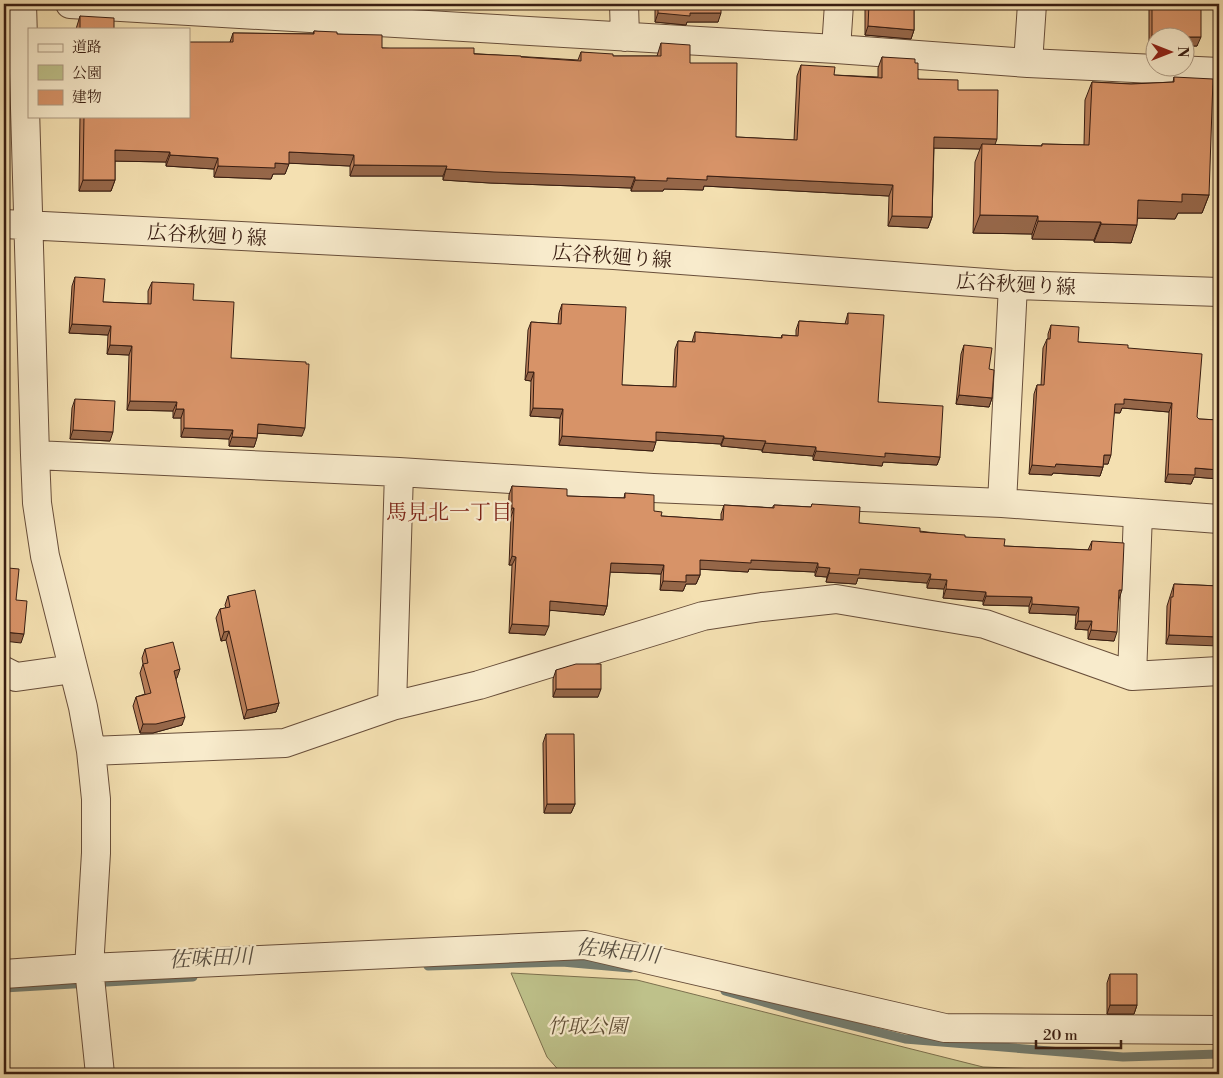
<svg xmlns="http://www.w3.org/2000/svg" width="1223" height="1078" font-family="'Libre Bodoni','Noto Serif JP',serif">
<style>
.green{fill:#bec18a;stroke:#7c704e}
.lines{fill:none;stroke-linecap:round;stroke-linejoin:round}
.stream{stroke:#747d70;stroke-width:9}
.minor-casing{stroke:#684e3a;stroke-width:30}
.minor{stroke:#f8ebcc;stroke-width:28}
.wall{fill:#b97e59;stroke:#391e12}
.shaded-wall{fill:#966749;stroke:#391e12}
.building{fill:#d79368;stroke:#391e12}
.labels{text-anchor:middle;stroke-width:4.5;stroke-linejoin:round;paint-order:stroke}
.street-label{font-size:20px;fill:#391e12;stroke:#f8ebcc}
.park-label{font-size:20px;font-style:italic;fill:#614f36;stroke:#f8ebcc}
.neighbourhood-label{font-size:21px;fill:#7a1f14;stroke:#f8ebcc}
.water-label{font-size:21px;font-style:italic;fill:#574e41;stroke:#f8ebcc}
</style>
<rect width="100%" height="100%" fill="#f4e0b1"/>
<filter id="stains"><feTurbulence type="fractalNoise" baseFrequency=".004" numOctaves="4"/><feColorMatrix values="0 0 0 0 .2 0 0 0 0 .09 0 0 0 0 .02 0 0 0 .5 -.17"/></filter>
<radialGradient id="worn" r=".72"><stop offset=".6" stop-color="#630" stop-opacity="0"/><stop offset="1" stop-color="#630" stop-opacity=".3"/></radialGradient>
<path class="green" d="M511,973L637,980L983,1067L1069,1070L1219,1069V1074H562L547,1057Z"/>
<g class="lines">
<path class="stream" d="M428,966L562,962L630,968
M4,988L193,977
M725,991L809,1015L905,1039L1123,1057L1219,1054"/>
<g class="minor-casing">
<path id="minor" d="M22,4L35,455L37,503L45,556L83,707L91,751L96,799V853L89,968L100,1074
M70,4L836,49L1028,63L1219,72
M624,4L625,37
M836,49L839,4
M1028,63L1032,4
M4,224L614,255L1013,285L1219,292
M35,455L399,472L653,488L1002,503L1219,519
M1002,503L1013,285
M4,671L16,677L73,669
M1132,676L1138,513
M392,706L399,472
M91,751L285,743L392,706L479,685L703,616L762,607L836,599L985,624L1132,676L1219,671
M4,974L89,968L585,945L945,1028L1219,1030"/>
</g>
<use href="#minor" class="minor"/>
</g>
<path class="wall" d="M655,4H721L718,22H687L686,25L655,22Z
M865,4H914V30L911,39L865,35Z
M1149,4H1201L1197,46H1149Z
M80,16L114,29H76Z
M314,31L337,34L382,48L578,60L581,52L613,56H657L661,43L690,63L736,137L794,140L797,76L801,65L834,75L878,77V68L882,57L915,63L918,79L958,90L995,145L1042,146V144L1084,145L1085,100L1092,82L1131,84L1173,82L1174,77L1209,195L1202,213H1178L1175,219L1138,218L1131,243L1094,242V240L1032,239V234L973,233L975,162L980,149L934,148L932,217L928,228L888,226L889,196L704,186L703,190L664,189L663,191H631V188L490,183L443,180V176H350V166L289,163L285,174H273L271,179L214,177V169L166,166V162L115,161V180L111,191H79L80,116H189L230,42L233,33L313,34Z
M75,277L103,302L148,304V291L152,282L193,300L231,358L302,436L258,433L254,447L229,446V439L181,437V418H173V411L127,410L129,355L107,354L108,335L69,333L72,286Z
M562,304L622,385L673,387L675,349L678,341L692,342L695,332L781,338L782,335L796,336V330L799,321L845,324L848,313L878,402L940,457L937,465L883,462L882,466L813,460V456L762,452V450L721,446V444L656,440L653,451L559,445L560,418L530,416L531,381L525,380L528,330L531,322L558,324L559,313Z
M1051,325L1078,342L1128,348L1199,419L1219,420V479L1194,477L1191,484L1165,482L1169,412L1122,408L1120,413H1114L1108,464H1103V467L1100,476L1053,473L1052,475L1029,474L1034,394L1037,385H1041L1043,348L1047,339H1048V334Z
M964,345L989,369L992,398L989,407L956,404L961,354Z
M75,399L110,441L70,439L72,408Z
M512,486L567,496L624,498L625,493L661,516L721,520V514L724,505L772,508L774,505L811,507L812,504L859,523L965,537L1004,546L1088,550L1092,541L1119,599L1114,641L1088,639V630L1075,629L1076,615L1029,613V606L983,605V601L943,598L944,589L927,588V583L858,578L856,584L826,582L827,577L815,576V572L749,569L748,572L700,569V575L696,584H686L683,591L660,590L661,574L610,572L607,606L604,615L550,610L545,635L509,633L512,565H509L511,517H508L509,495Z
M1174,584L1219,586L1166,644L1167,606Z
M228,596L279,703L276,712L244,719L226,640L221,641L216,618L220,609L226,608L225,605Z
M145,649L177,678H176L182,725L153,733H140L133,706L136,697L145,694L140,673L143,664L142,658Z
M556,670L598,697H553V679Z
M546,734L575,804L571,813H544L543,743Z
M1110,974L1137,1005L1134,1014H1107V983Z"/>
<path class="shaded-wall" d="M464,4H546L544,8L463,6Z
M658,13H721L718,22H687L686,25L655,22Z
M868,26L914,30L911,39L865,35Z
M1152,37H1201L1197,46H1186V38H1156V46H1149Z
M934,137L997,139L993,150L982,144L980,149L930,148Z
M115,150L170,152L166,162L111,161Z
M289,152L354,155L350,166L285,163Z
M170,155L218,158L214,169L166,166Z
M275,163L289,164L285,174H273L271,179L214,177L218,166Z
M354,165L447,166L443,176H350Z
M446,169L635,177L631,188L490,183L443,180Z
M707,176L893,185L889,196L704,186L703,190L664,189L663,191H631L635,180Z
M83,180H115L111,191H79Z
M1182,194L1209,195L1202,213H1178L1175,219L1132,218L1138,200Z
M980,215L1038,216L1032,234L973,233Z
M892,216L932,217L928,228L888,226Z
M1038,221L1101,222L1094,240L1032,239Z
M1101,224L1137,225L1131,243L1094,242Z
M72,324L111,326L108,335L69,333Z
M110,345L132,346L129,355L107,354Z
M528,372H534L531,381L525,380Z
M959,395L992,398L989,407L956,404Z
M1124,399L1172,403L1169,412L1122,408L1120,413L1112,412L1115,404Z
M130,401L177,402L173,411L127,410Z
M533,408L563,409L560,418L530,416Z
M176,409H184L181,418H173Z
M258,424L305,428L302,436L255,433Z
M184,428L233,430L229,439L181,437Z
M73,430L113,432L110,441L70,439Z
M656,432L724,436L721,444L653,440Z
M562,436L656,442L653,451L559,445Z
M232,437L257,438L254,447L229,446Z
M724,438L766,441L762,450L721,446Z
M765,443L816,447L813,456L762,452Z
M816,451L885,453L940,457L937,465L883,462L882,466L813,460Z
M1104,455H1111L1108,464H1101Z
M1056,464L1103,467L1100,476L1053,473L1052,475L1029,474L1032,465Z
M1195,468L1219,470V479L1194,477L1191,484L1165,482L1168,474Z
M512,508H514L511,517H508Z
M512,556L516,557L512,565H509Z
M700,560H751L818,563L815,572L749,569L748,572L697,569Z
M611,563L664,565L661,574L608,572Z
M818,567L830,568L827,577L815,576Z
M860,569L931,574L927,583L858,578L856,584L826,582L829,573Z
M686,575H700L696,584H686L683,591L660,590L663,581Z
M930,579L947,580L944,589L927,588Z
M946,589L986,592L983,601L943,598Z
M1119,590H1122L1119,599H1116Z
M986,596L1032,597L1029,606L983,605Z
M550,601L607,606L604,615L547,610Z
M1032,604L1079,607L1076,615L1029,613Z
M1078,621H1092L1088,630L1075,629Z
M512,624L549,626L545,635L509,633Z
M1091,630L1117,632L1114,641L1088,639Z
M229,631L226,640L221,641L224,632Z
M4,632L24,634L21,643L4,641Z
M1169,635L1219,637V646L1166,644Z
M180,669L177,678L171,680L174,671Z
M556,689H601L598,697H553Z
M279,703L276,712L244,719L247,710Z
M185,717L182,725L153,733H140L143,724Z
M547,804H575L571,813H544Z
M1110,1005H1137L1134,1014H1107Z"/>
<path class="building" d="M658,4H721V13H690V16L658,13Z
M869,4H914V30L868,26Z
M1152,4H1201V37H1152Z
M80,16L114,18V29H80Z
M314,31L337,32V34L382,35V48H474V54L521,56V57L581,61V52L613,54V56H661V43L690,45V63H737L736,137L797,140L801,65L835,67L834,75L882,78V57L915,59V63H918V79L958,80V90H998L997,139L934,137L932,217L892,216L893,185L707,176V180L667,178V181L635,180V177L494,172L446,169L447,166L354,165V155L289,152V164L275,163V168L218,166V158L170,155V152L115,150V180H83L84,116H189V42H233V33L314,34Z
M1174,77L1213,79L1209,195L1182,194V202L1138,200L1137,225L1101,224V222L1038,221V216L980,215L982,144L1042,146V144L1089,145L1092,82L1131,84L1174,82Z
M75,277L105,279L103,302L151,304L152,282L194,284L193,300L234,302L231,358L306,362V364H309L305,428L258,424L257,438L232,437L233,430L184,428V409H176L177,402L130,401L132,346L110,345L111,326L72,324Z
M562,304L626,307L622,385L676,387L678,341L695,342V332L782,338V335L798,336L799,321L848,324V313L884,315L878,402L943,406L940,457L885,453V457L816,451V447L765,443L766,441L724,438V436L656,432V442L562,436L563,409L533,408L534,372H528L531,322L561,324Z
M1051,325L1079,327L1078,342L1128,345V348L1202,354L1197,417L1199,419L1219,420V470L1195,468V475L1168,474L1172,403L1124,399V404H1115L1111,455H1104L1103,467L1056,464L1055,467L1032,465L1037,385H1044L1047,339H1050Z
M964,345L992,348L989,369L994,370L992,398L959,395Z
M4,374H6L8,474H6L8,568L19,569L16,600L27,601L24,634L4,632Z
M75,399L115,401L113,432L73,430Z
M512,486L567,489V496L625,498V493L654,495V511L662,512L661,516L723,520L724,505L774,508V505L811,507L812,504L860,507L859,523L920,528V532L965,535V537L1005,539L1004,546L1091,550L1092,541L1124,543L1122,590H1119L1117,632L1091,630L1092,621H1078L1079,607L1032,604V597L986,596V592L946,589L947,580L930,579L931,574L860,569L859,575L829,573L830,568L818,567V563L751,560V563L700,560V575H686V582L663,581L664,565L611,563L607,606L550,601L549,626L512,624L516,557L512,556L514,508H512Z
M1174,584L1219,586V637L1169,635L1171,597H1173Z
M255,590L279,703L247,710L229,631L224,632L220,609L230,607L228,596Z
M173,642L180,669L174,671L185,717L156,724H143L136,697L151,693L143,664L148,663L145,649Z
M576,664H601V689H556V670Z
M546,734H574L575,804H547Z
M1110,974H1137V1005H1110Z"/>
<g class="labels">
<g class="street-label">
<text transform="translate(207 235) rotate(3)" y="7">広谷秋廻り線</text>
<text transform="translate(612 256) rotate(4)" y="7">広谷秋廻り線</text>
<text transform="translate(1016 284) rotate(3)" y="7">広谷秋廻り線</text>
</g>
<g class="park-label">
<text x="587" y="1033">竹取公園</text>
</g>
<g class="neighbourhood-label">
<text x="449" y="519">馬見北一丁目</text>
</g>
<g class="water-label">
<text transform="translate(618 951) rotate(6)" y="7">佐味田川</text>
<text transform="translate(211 958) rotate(-3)" y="7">佐味田川</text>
</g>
</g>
<rect width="1223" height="1078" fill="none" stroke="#f4e0b1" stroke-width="20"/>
<rect x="5" y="5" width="1213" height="1068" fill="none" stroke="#391e12" stroke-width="2.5"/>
<rect x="10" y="10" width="1203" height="1058" fill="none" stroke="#391e12"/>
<rect x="28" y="28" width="162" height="90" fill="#f8ebcc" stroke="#ac9982"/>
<rect x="38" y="44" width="25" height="8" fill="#f8ebcc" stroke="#ac9982"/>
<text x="72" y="52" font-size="15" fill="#391e12">道路</text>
<rect x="38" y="65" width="25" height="15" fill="#bec18a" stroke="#ac9982"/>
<text x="72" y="78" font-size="15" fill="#391e12">公園</text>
<rect x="38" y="90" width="25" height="15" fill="#d79368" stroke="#ac9982"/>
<text x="72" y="102" font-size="15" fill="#391e12">建物</text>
<g transform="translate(1170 52) rotate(90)"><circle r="24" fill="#f8ebcc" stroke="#ac9982"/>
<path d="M0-4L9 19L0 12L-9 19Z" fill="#8f2418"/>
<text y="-8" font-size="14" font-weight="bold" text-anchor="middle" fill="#391e12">N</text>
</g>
<path d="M1036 1040v8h85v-8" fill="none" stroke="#391e12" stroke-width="2.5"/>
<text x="1043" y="1040" font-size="15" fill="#391e12" stroke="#f8ebcc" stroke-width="4" paint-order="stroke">20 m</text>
<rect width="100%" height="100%" filter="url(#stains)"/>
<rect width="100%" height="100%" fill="url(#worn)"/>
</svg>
